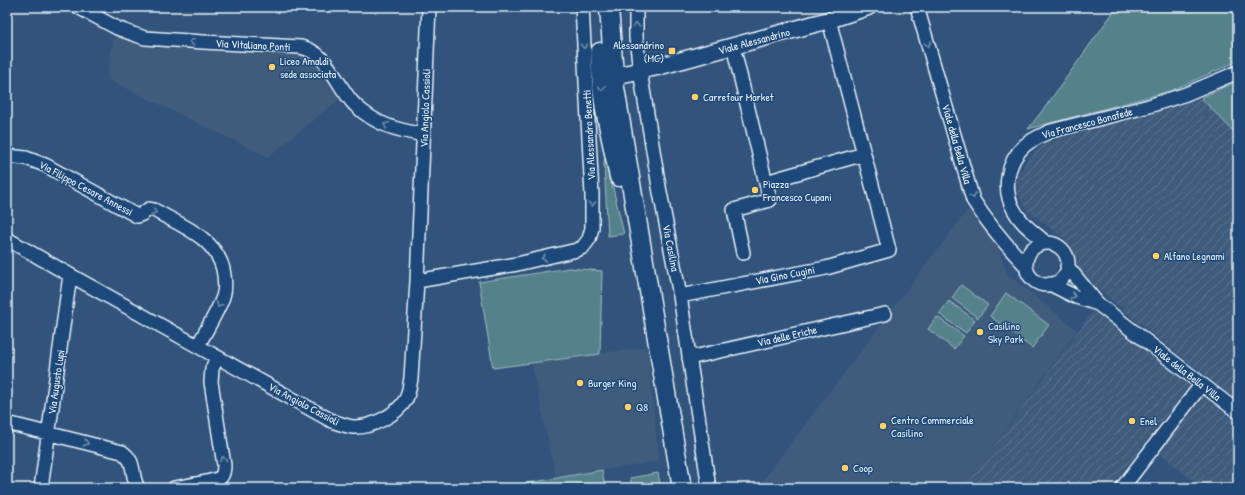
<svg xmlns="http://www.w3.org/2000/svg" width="1245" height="495" font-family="'Patrick Hand',sans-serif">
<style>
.built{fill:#405b7d}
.industrial{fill:url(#industrial-furrows)}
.grass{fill:#55828a;stroke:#9ebac1}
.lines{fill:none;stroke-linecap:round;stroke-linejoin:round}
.minor-casing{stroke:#e8f1f8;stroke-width:16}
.tertiary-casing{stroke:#e8f1f8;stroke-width:19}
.secondary-casing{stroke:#e8f1f8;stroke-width:21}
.minor{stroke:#1f4a7a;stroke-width:13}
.tertiary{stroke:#1f4a7a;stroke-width:16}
.secondary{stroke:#1f4a7a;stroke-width:18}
.oneway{stroke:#6f8dac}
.poi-dot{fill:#ffd166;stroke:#1f4a7a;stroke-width:1.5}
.labels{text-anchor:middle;stroke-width:3;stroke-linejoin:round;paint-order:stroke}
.street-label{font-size:11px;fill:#e8f1f8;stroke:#1f4a7a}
.poi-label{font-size:11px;fill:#e8f1f8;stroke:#1f4a7a;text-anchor:start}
</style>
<defs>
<pattern id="industrial-furrows" width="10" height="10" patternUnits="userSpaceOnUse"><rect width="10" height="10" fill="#405b7d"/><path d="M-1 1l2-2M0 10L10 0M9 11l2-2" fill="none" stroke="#5c7390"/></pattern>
</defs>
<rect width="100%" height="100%" fill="#32547c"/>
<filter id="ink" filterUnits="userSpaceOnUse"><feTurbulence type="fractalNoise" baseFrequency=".025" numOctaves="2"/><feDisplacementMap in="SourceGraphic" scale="8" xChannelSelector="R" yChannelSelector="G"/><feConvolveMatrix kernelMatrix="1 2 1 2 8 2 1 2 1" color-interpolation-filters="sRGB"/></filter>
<g filter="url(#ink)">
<path class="built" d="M115,33L141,44L154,48L302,55L308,57L322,72L339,99L268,157L107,79Z
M970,207L990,229L1008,275L1077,330L963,488H757Z
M647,347L659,461L556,478L532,363Z"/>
<path class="industrial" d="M1201,98L1238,136V402L1132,317L1088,280L1080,271L1066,240L1027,210L1017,193L1018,176L1028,159L1045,143Z
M1095,308L1191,384L1110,488H963Z
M1202,394L1238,423V488H1190L1195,482L1158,452Z"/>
<path class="grass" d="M1117,7H1238V61L1170,91L1028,129L1046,106Z
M1238,80V136L1201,98Z
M605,157L608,167L624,234L608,236L604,163Z
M569,268L602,271L600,354L493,368L479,282Z
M961,285L988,305L978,318L952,298Z
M1006,293L1049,325L1032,348L990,316Z
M949,301L975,320L966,333L939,314Z
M937,317L964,336L954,349L928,329Z
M602,470L605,488H501Z
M658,473L661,488H632L630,478Z"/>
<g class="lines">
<g class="minor-casing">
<path id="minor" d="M78,7L117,28L133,34L145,38L203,42L300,47C329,52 336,86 355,105C376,125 397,130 424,135
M636,7V37L640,71L659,187L680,296L709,488
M917,7L973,200C988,224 1007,246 1026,266
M733,46L770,200L734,210L743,253
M7,156L26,158L45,165L137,216L142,214L149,209L154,210C180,225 215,237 223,269C225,279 226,288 223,297C217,313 206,330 198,346
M766,182L864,154
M7,239L70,275L332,421C338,423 345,426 353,427C371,428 397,415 406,399C409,392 410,385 411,378L417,281L429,7
M1046,243C1035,233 1021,224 1014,210C1002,190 1007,162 1024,146C1032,139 1042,135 1051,131L1149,106L1186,94L1238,72
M1026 264a21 21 0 1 1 42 0a21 21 0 1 1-42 0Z
M1067,266L1098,304L1238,412
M417,281L517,264L577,250L583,247L589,239L592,228V195L582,7
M1050,284L1076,297L1098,304
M680,296L826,268L889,250L829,20
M689,358L885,314
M7,423L122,452C137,462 130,475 138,488
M41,488L70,275
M174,488C183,486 215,482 221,477C224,473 224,469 224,465L211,382L212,369L217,357
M1122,488L1202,384"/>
</g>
<g class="tertiary-casing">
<path id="tertiary" d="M614,76L657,67L829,20L868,7"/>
</g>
<g class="secondary-casing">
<path id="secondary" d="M609,7L615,88L682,488
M600,52L602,87L605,110L619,177"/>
</g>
<use href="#minor" class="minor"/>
<use href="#tertiary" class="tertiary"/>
<use href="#secondary" class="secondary"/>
</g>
<defs><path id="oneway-chevron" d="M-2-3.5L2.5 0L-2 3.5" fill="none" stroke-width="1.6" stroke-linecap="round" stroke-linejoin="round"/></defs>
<g class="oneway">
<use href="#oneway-chevron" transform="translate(636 25) rotate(-92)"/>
<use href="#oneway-chevron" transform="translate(192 42) rotate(-176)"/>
<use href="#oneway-chevron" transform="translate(928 44) rotate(74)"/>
<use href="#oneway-chevron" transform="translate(584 46) rotate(87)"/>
<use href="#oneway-chevron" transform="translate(602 88) rotate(86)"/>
<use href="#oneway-chevron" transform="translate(386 125) rotate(-155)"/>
<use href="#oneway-chevron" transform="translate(973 196) rotate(70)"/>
<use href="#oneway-chevron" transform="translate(592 204) rotate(89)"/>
<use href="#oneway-chevron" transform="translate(154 212) rotate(20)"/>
<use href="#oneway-chevron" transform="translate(544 258) rotate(167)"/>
<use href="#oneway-chevron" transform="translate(1073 296) rotate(24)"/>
<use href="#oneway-chevron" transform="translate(219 305) rotate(116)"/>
<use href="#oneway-chevron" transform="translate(86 443) rotate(14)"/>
<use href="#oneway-chevron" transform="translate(223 459) rotate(-98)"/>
</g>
</g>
<g class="poi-dot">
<rect x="668" y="47" width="8" height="8" rx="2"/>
<circle cx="272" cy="67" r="4"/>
<circle cx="695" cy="97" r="4"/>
<circle cx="755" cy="190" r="4"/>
<circle cx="1156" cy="256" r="4"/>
<circle cx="980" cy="332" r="4"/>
<circle cx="580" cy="383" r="4"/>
<circle cx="628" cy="407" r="4"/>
<circle cx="1132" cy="421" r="4"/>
<circle cx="883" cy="426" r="4"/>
<circle cx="845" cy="468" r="4"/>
</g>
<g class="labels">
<g class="street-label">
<text transform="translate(754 41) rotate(-15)" y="4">Viale Alessandrino</text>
<text transform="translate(253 45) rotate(3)" y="4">Via Vitaliano Ponti</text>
<text transform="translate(425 108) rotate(-88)" y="4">Via Angiolo Cassioli</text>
<text transform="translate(1087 123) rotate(-15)" y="4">Via Francesco Bonafede</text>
<text transform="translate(589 135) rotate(-93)" y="4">Via Alessandro Benetti</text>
<text transform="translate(957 144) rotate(74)" y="4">Viale della Bella Villa</text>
<text transform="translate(86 188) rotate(28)" y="4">Via Filippo Cesare Annessi</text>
<text transform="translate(671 248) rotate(79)" y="4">Via Casilina</text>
<text transform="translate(785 275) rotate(-11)" y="4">Via Gino Cugini</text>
<text transform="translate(787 336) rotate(-13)" y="4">Via delle Eriche</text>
<text transform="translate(1187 373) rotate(38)" y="4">Viale della Bella Villa</text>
<text transform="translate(56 382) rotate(-82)" y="4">Via Augusto Lupi</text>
<text transform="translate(304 404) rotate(28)" y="4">Via Angiolo Cassioli</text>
</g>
<g class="poi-label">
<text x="664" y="49" text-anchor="end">Alessandrino<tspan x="664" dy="13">(MC)</tspan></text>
<text x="280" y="65">Liceo Amaldi<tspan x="280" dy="13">sede associata</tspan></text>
<text x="703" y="101">Carrefour Market</text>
<text x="763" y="188">Piazza<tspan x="763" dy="13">Francesco Cupani</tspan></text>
<text x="1164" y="260">Alfano Legnami</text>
<text x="988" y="330">Casilino<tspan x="988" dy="13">Sky Park</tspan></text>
<text x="588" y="387">Burger King</text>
<text x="636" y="411">Q8</text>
<text x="891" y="424">Centro Commerciale<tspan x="891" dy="13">Casilino</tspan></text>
<text x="1140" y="425">Enel</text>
<text x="853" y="472">Coop</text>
</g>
</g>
<rect width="1245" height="495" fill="none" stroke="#1f4a7a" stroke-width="24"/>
<rect x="12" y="12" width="1221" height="471" fill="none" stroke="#e8f1f8" stroke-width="1.5" filter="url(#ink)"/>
</svg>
